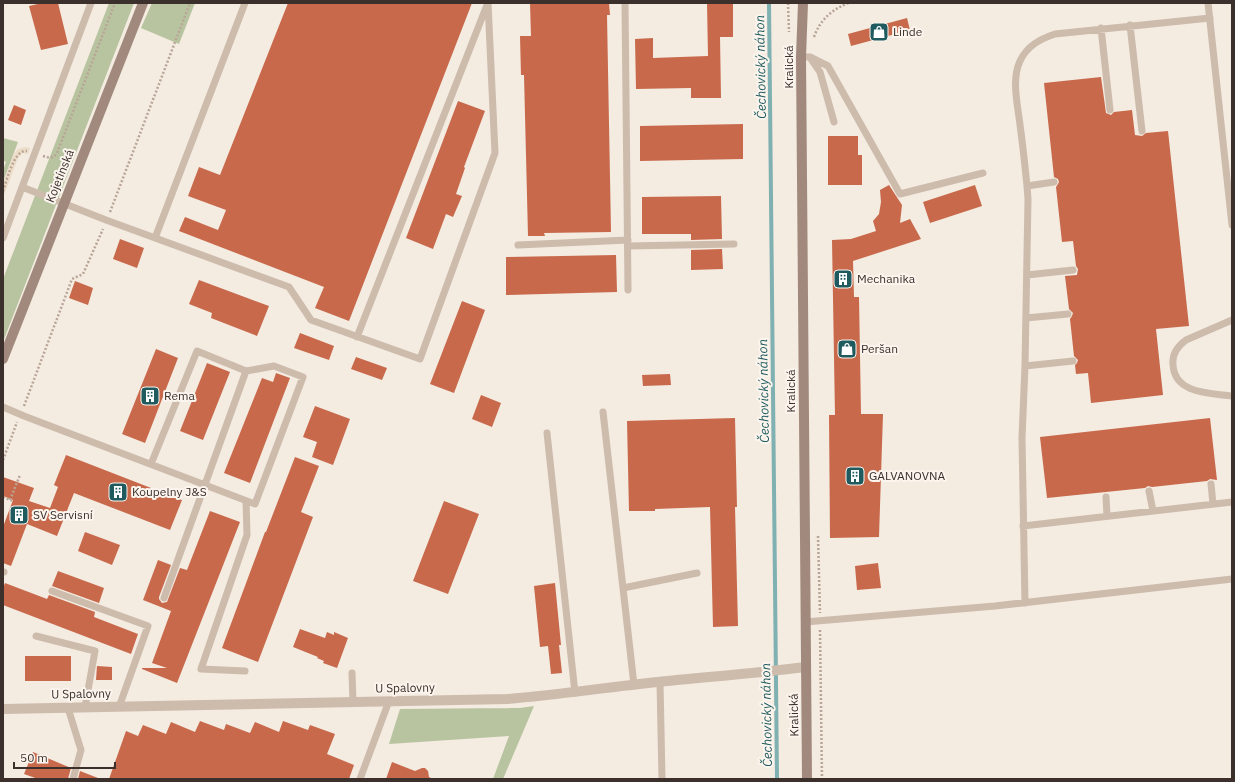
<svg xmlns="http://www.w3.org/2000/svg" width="1235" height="782" font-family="'IBM Plex Sans',sans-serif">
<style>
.green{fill:#b8c4a0}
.plaza{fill:#ecdcc8}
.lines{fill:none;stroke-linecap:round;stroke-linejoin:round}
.stream{stroke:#7fb0b2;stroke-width:4}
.building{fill:#c8694b}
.path{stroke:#b9a596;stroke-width:2.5;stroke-dasharray:2 2;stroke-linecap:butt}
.lane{stroke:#cdbbac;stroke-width:7}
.street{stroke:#cdbbac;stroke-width:10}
.secondary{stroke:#a18a7d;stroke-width:10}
.labels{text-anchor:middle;stroke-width:4;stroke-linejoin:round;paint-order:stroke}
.poi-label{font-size:12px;fill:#3b302b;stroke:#fbf5ee;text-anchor:start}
.street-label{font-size:12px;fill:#3b302b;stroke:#fbf5ee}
.water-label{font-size:13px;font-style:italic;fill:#1f5a5e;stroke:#fbf5ee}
</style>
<rect width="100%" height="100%" fill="#f4ebe1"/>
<path class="green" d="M109,3H134L3,342V279Z
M152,3H195L179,44L141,28Z
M3,138L18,142L3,182V170L6,162L3,160Z
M534,706L503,779H493L509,736L389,744L400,709L520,708Z"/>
<path class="plaza" d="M25,147L30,148L28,154L22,153L18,158L3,198V182L14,154L18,149Z"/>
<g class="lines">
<path class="stream" d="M769,3L777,779"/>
</g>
<path class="building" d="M42,3H58L68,44L41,50L29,6Z
M288,3H472L349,321L315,308L324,287L179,231L185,217L218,230L226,210L188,196L199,167L220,175Z
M530,3H609L610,15H607L611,232L544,233L545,236H528L524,75H521L520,36H531Z
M707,3H733V37H720L721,98H691V88L636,89L635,39L653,38V58L708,56Z
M907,18L910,30L851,46L848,34Z
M1101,77L1106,113L1111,115L1114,112L1132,110L1135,135L1142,136L1146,133L1168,131L1189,326L1156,329L1163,395L1091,403L1088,373L1076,374L1075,365L1077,363L1078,360L1074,356L1070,319L1072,316L1073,313L1069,309L1065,276L1077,275L1078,269L1076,266L1073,241L1062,242L1056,187L1058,184L1059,182L1058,179L1054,177L1044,83Z
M458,101L485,111L464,167L465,168L456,194L462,196L453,217L446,214L433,249L406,238Z
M14,105L26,110L21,125L8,120Z
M743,124V159L640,161V126Z
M828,136H858V155H862V185H828Z
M889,185L902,205L900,223L910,219L921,239L853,261L854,297H859L861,414H883L879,537L830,538L829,415H835L832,240L851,239L876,231L873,221L879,214L881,202L880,190Z
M975,185L982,206L930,223L923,202Z
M721,196L722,239L691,240V234H642V197Z
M120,239L144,248L137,268L113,259Z
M722,249L723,269L691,270V250Z
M616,255L617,292L506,295V257Z
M199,280L269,306L257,336L211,318L212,313L189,304Z
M75,281L93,288L88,305L69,298Z
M462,301L485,310L454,393L430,384Z
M300,333L334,346L329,360L294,348Z
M156,349L178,358L145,443L122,434Z
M356,357L387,368L382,380L351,369Z
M207,363L230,372L203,440L180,431Z
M276,373L290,378L250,483L224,473L262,378L273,382Z
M670,374L671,385L643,386L642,375Z
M481,395L501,403L492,427L472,419Z
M315,406L350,419L333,465L312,457L317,442L303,437Z
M735,418L737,507H735L738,626L713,627L710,507L655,509V511H629L627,421Z
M1210,418L1217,480L1210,479L1207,481L1152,487L1148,486L1145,488L1047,498L1040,437Z
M66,455L182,500L170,530L74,493L57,536L27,524L11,566L3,563V527L13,500L3,496V477L34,488L29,501L50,508L58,487L54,485Z
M295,457L319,466L301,512L313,517L258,662L222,648L265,532H266Z
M444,501L479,514L448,594L413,581Z
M210,511L240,522L177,683L142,669V668H167L152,663L171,611L143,600L158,560L171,565L159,597V599L162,603L167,602L180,568L187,570Z
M85,532L120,545L112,565L78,551Z
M878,563L881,588L857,590L855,566Z
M58,571L104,588L99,603L52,586Z
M5,583L47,599L49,595L95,612L94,617L138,634L131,654L3,605V588Z
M555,583L561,645H559L562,673L551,674L548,646L540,647L534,586Z
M300,629L325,638L327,632L334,635V632L348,638L337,668L323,663L324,661L317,658L318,657L293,647Z
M25,656H71V681H25Z
M97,666L112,667V680H96Z
M200,721L224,730L226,724L250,733L255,722L279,732L283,721L308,730L310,725L335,734L327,754L354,765L349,779H109L126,731L138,736L143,725L166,734L171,722L195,732Z
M33,752L71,768L68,779H38L24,774Z
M392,762L415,771L422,768H425L428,771L429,777L433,779H386Z
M80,771L98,778V779H78Z"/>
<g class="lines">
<path class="path" d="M788,3L789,32
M814,37C820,20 832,9 849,3
M43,156C49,158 53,159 57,153L115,3
M3,191C7,180 14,149 27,151
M110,212L190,3
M24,406L72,279L83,274L103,229
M3,460L17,422
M3,497L13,501
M10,500L20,475
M818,536L820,613
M820,630L822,779"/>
<path class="lane" d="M625,3L628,290
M1208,3L1232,225
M1130,25L1142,131
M1101,28L1110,110
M801,57H810L828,66L900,194L983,173
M811,59L820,72L834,122
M1027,186L1054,182
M22,187L106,220L289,287L311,320L420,359L495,153L488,3
M3,238L91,3
M155,238L245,3
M518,245L628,240
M628,246L734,244
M1027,275L1073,270
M1026,318L1068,314
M1232,320L1186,340C1178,346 1172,354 1173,364C1174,394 1210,393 1232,396
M357,337L487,5
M1025,366L1073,361
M3,407L24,416C101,445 178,475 255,504L303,377L274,366L246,371L164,598
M603,412L634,685
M547,433L575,693
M151,464L197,351L246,371
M1211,484L1213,504
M1149,491L1153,511
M1106,497L1107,516
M1023,526L1232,502
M3,572H4
M623,588L697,573
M52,591L148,626L119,707
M1025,603L1022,438L1025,366L1028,199L1027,186C1025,166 1023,146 1020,125C1018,106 1011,80 1020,61C1027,46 1040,39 1055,34L1210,18
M805,622L995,606L1232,579
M36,636L95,651L85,707
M245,671L201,669L247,535L246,501
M352,673L353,702
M660,682L662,779
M68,708L81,750L73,779
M360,779L389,701"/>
<path class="street" d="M3,709L507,699C558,695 608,687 658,682C707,677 757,673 806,667"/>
<path class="secondary" d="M803,3L801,57L807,779
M3,359L143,3"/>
</g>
<defs>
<g id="shop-square" transform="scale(1)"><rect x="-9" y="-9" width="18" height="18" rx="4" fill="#1f5a5e" stroke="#fbf5ee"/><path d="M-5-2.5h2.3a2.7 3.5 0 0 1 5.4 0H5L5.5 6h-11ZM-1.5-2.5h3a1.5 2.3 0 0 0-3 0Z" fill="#fff"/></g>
<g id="building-square" transform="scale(1)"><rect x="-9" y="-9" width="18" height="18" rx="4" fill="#1f5a5e" stroke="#fbf5ee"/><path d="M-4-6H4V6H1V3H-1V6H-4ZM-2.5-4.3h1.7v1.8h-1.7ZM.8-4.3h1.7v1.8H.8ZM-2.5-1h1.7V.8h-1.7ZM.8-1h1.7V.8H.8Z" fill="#fff"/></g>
</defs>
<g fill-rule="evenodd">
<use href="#shop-square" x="879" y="32"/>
<use href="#building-square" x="843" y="279"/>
<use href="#shop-square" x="847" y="349"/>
<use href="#building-square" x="150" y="396"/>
<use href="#building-square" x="855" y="476"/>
<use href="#building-square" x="118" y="492"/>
<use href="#building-square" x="19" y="515"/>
</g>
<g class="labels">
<g class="poi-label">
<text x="893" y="36">Linde</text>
<text x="857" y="283">Mechanika</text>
<text x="861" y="353">Peršan</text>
<text x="164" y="400">Rema</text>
<text x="869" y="480">GALVANOVNA</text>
<text x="132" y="496">Koupelny J&amp;S</text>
<text x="33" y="519">SV Servisní</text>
</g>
<g class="street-label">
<text transform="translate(789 67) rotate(-90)" y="4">Kralická</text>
<text transform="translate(60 176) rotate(-68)" y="4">Kojetínská</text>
<text transform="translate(791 391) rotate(-90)" y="4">Kralická</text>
<text transform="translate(405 688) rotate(-1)" y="4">U Spalovny</text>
<text transform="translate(81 694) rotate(-1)" y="4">U Spalovny</text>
<text transform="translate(794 715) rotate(-91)" y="4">Kralická</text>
</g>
<g class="water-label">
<text transform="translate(760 67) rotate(-91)" y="5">Čechovický náhon</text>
<text transform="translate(763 391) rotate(-91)" y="5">Čechovický náhon</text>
<text transform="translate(766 715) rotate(-91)" y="5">Čechovický náhon</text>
</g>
</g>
<rect width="1235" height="782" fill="none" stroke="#3b302b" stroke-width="8"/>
<path d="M14 762v6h101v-6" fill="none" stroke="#3b302b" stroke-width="2"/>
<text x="20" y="762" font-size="12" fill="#3b302b" stroke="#fbf5ee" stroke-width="3" paint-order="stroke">50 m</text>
</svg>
